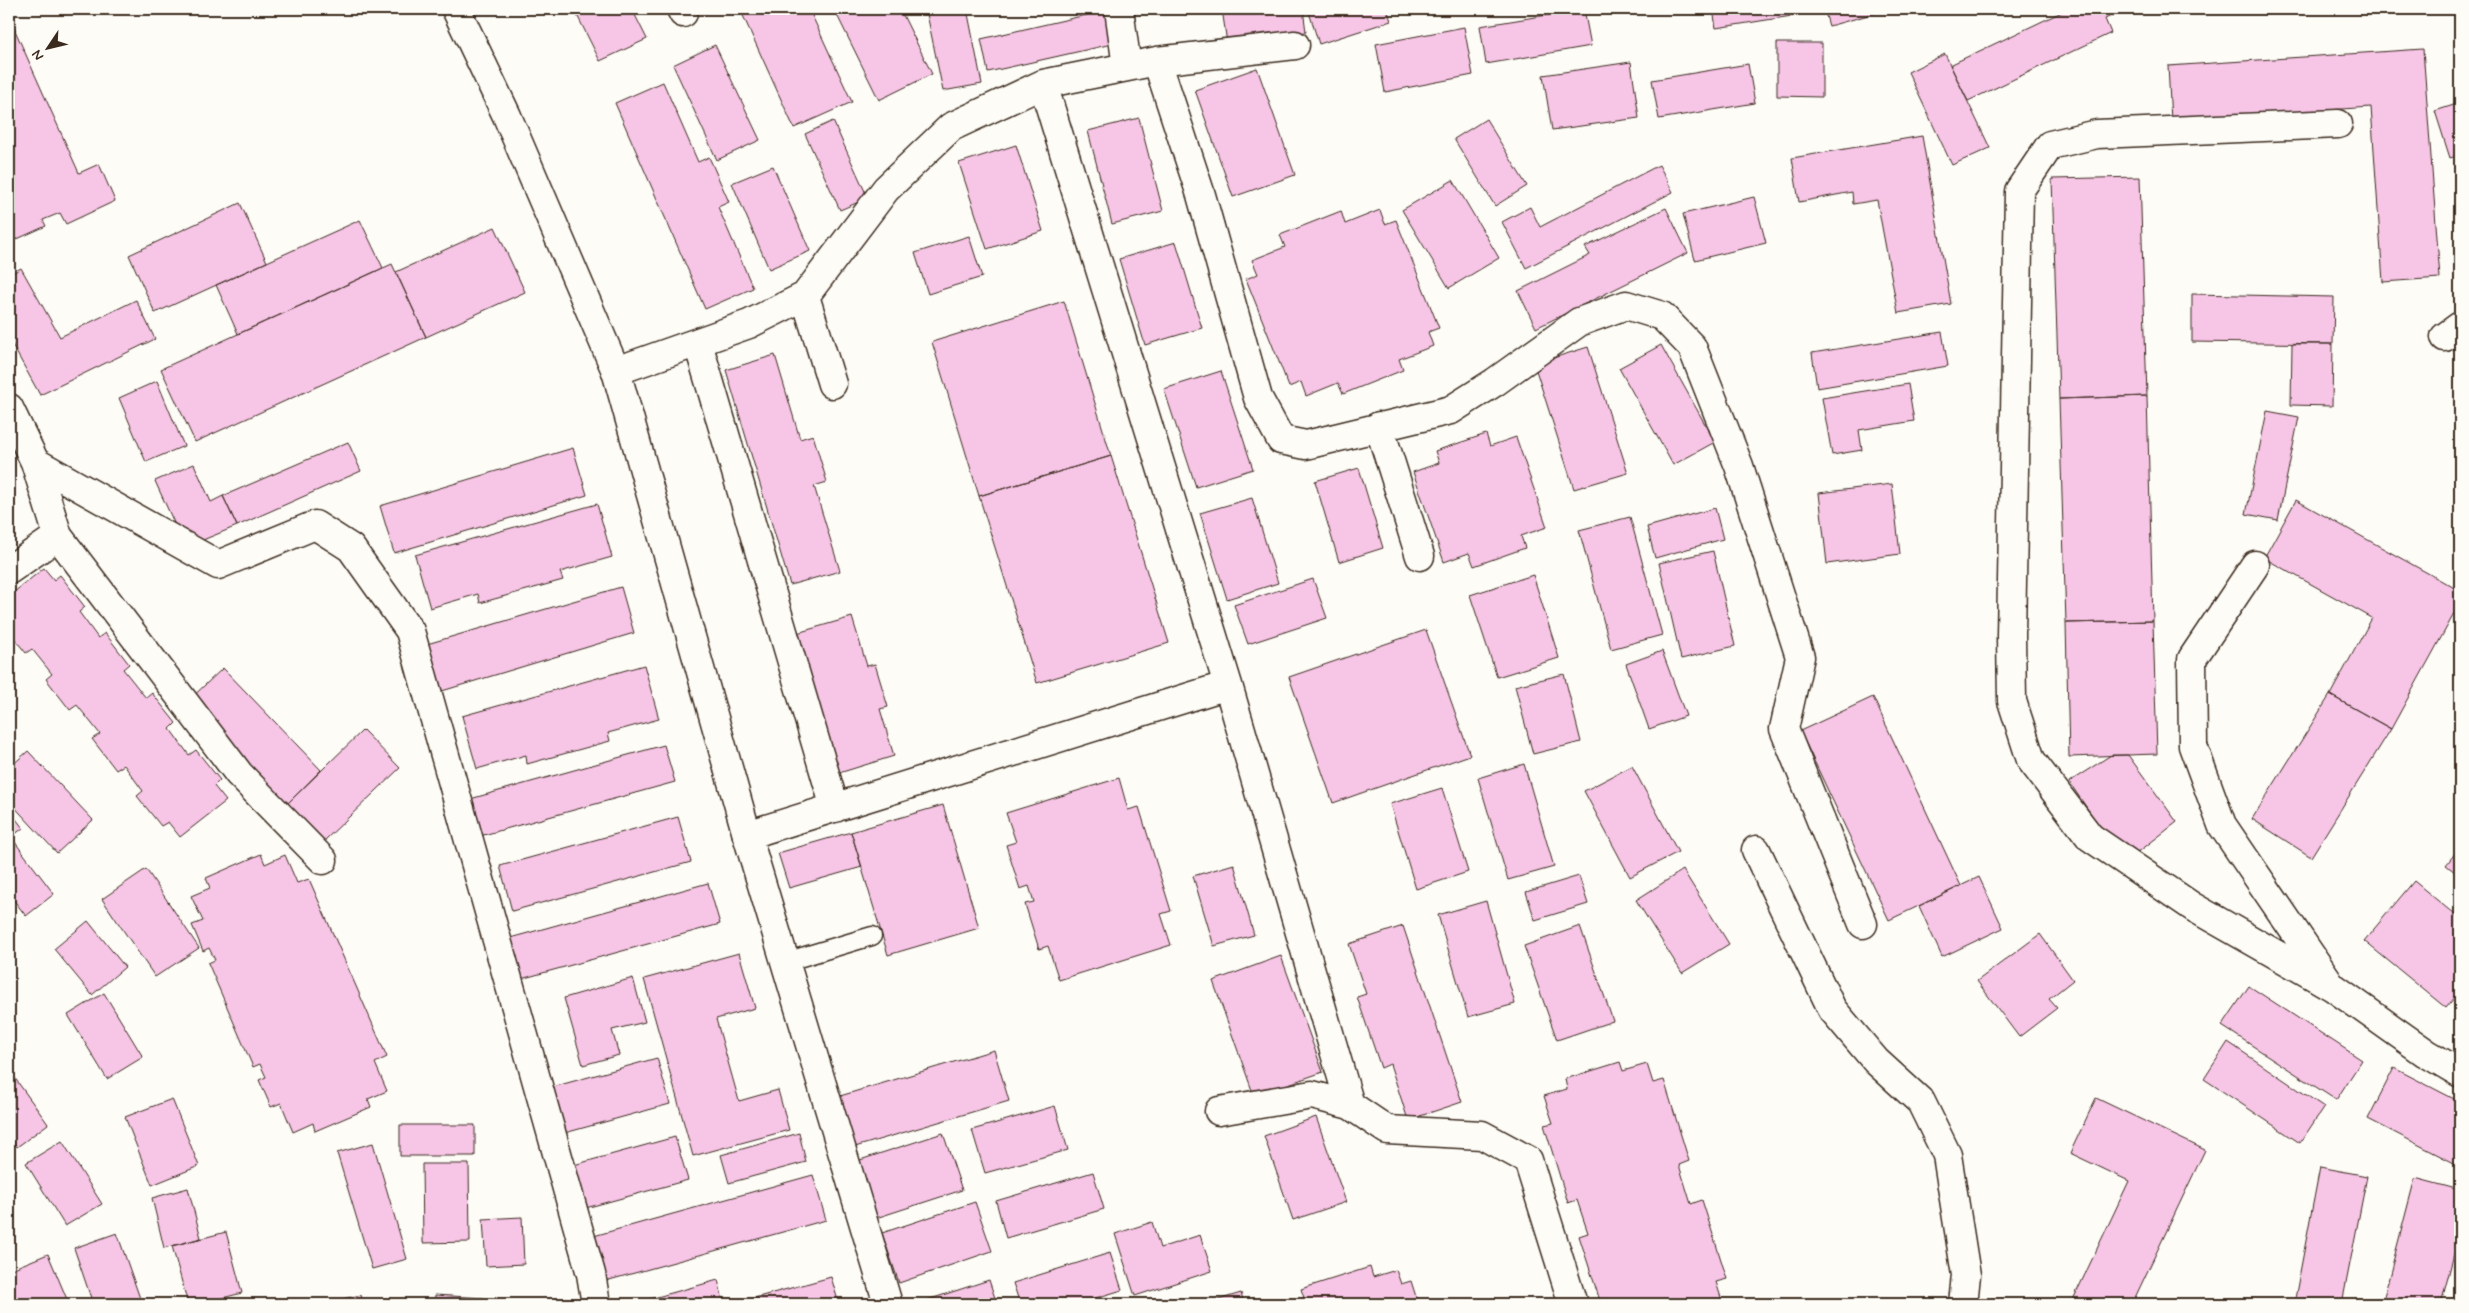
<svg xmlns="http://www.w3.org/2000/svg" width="2469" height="1313" font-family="Mynerve,sans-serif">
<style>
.building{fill:#f7c5e6;stroke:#3b2a1e}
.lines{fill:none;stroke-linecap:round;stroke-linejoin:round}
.lane-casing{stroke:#3b2a1e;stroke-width:21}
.street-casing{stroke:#3b2a1e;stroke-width:31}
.secondary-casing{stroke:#3b2a1e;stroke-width:31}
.lane{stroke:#fdfcf7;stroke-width:18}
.street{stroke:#fdfcf7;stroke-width:28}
.secondary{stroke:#fdfcf7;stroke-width:28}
</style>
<rect width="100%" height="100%" fill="#fdfcf7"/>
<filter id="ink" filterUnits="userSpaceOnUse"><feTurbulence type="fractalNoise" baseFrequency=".02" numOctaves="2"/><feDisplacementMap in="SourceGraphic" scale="10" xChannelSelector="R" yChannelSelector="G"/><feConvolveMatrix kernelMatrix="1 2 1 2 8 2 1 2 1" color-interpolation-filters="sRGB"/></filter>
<g filter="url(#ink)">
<path class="building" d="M574,9H632L647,39L600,61Z
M740,9H809L852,102L794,128Z
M834,9H900L932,74L879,100Z
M926,9H967L982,84L943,91Z
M1222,9H1303L1306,32L1227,43Z
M1308,9H1387L1391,21L1319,44Z
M1584,9L1591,46L1486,64L1480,26Z
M1713,9H1791L1792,16L1716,28Z
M1824,9H1890L1829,26Z
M2068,9H2126L2105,19L2111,33L1968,101L1950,65Z
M1104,11L1112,44L988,72L981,39Z
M9,17L79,173L99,164L115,201L66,224L60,213L43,220L46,226L15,240L9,227Z
M1464,27L1473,75L1385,92L1376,44Z
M1777,43H1822V97L1777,96Z
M715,45L760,140L717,160L673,65Z
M2423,49L2440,278L2383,282L2371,107L2171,121L2168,66Z
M1945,54L1990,148L1952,165L1908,72Z
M1631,62L1639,118L1552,130L1543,75Z
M1748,64L1755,103L1659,119L1652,80Z
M1257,68L1295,175L1233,197L1195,90Z
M663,82L698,162L709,157L729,202L718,207L753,288L705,309L615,103Z
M2460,103V155L2450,158L2435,111Z
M1139,118L1163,211L1112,224L1088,131Z
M1486,119L1527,186L1495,206L1454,139Z
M833,121L868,198L840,210L805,134Z
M1922,136L1951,304L1898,313L1877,200L1853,204L1852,192L1799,202L1792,158Z
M1016,145L1043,231L987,249L959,163Z
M1659,165L1673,192L1526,268L1502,222L1530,207L1540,227Z
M773,166L810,251L769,269L732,183Z
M2140,177L2147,396L2059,399L2052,179Z
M1453,180L1499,258L1449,288L1402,210Z
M1754,197L1766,243L1695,260L1683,214Z
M240,203L267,262L155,313L129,255Z
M1666,208L1688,253L1536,328L1518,291L1590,255L1585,247Z
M1380,210L1385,224L1396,220L1439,328L1428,332L1433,346L1399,359L1403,370L1343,394L1338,383L1306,396L1301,382L1289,387L1246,279L1258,274L1252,260L1285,247L1280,235L1341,211L1345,224Z
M360,220L383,268L238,334L216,285Z
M495,227L525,292L426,337L396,272Z
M969,236L982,277L928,294L915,253Z
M1176,242L1202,328L1145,345L1119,259Z
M392,264L426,337L195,442L161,369Z
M21,268L60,337L136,300L155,339L40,395L9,339V275Z
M2192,294L2334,297L2333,344L2192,342Z
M1064,301L1111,456L979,496L932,342Z
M1942,332L1948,366L1817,388L1812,353Z
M2292,344H2333L2332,406L2291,405Z
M1661,345L1715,442L1673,465L1619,368Z
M1588,347L1628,473L1574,489L1534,364Z
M775,355L800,439L813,435L827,482L814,486L840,571L790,585L726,370Z
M1221,371L1253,469L1196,487L1164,389Z
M157,381L184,446L146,462L119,398Z
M1908,384L1914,421L1859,430L1862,450L1832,455L1822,398Z
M2147,396L2153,621L2066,623L2059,399Z
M2267,411L2299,417L2278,520L2246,514Z
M1486,434L1490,446L1516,437L1547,527L1521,536L1525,548L1474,566L1469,553L1444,562L1413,472L1439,463L1435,451Z
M348,442L361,471L237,526L223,496Z
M573,448L587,495L394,553L380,506Z
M1111,456L1169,643L1037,683L979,496Z
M194,464L211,502L223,496L237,526L198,542L176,527L155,481Z
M1359,468L1383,548L1339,562L1315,481Z
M1892,484L1900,554L1827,564L1819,493Z
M1252,498L1278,583L1227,599L1200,513Z
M2296,500L2460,591V603L2391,729L2330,695L2372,618L2264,558Z
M597,504L612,557L560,572L563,580L480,603L478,594L430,608L415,555Z
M1715,508L1723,539L1655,558L1647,527Z
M1630,517L1662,635L1611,649L1579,530Z
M1713,551L1735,646L1681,659L1659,563Z
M44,568L54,580L60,575L85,607L79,612L98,638L105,633L129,664L123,669L146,698L152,693L176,723L170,729L189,755L196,750L220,780L214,786L226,801L180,837L168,822L161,826L137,796L143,791L124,765L116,770L92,739L100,734L77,705L70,710L46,679L52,674L32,649L26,653L9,632V596Z
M1533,575L1559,658L1497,677L1470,595Z
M1313,579L1327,618L1248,644L1234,605Z
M621,587L634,633L442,691L427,644Z
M852,617L867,666L875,664L888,707L880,709L894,756L839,773L797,633Z
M2153,621L2157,754L2069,757L2066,623Z
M1426,630L1470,755L1333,803L1289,677Z
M1662,651L1686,716L1649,729L1626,664Z
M644,665L659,719L608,733L610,741L527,764L526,755L477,769L462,716Z
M223,668L321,770L287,804L188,701Z
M1564,674L1581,742L1533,754L1515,686Z
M2330,695L2391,729L2311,857L2252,819Z
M1873,697L1961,886L1889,920L1800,731Z
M363,730L400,768L324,841L287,804Z
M664,745L675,782L480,836L470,799Z
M28,751L93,820L57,853L9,801V768Z
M2111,755H2128L2177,822L2132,857L2098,824L2069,782Z
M1524,764L1554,867L1508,880L1478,778Z
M1632,766L1678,852L1630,877L1584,791Z
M1119,778L1128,810L1139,807L1171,911L1161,914L1171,945L1059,980L1048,946L1039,949L1025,904L1034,902L1029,886L1020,889L1006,845L1016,842L1006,813Z
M1442,788L1468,872L1416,889L1390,804Z
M943,805L979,928L888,955L851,832Z
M9,810L23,828L9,839Z
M678,817L691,862L512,911L500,866Z
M851,832L862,867L789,888L778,853Z
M11,837L54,894L26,916L9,894V839Z
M2460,847V876L2446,865Z
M261,854L265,864L285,855L297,883L309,879L387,1057L375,1063L387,1091L368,1099L371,1107L315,1131L313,1123L293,1132L281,1103L271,1107L259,1080L266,1077L260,1064L253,1067L208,963L215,960L209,948L203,951L192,925L203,921L191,896L210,888L206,878Z
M1234,864L1254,935L1214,946L1193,876Z
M146,869L199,948L155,977L102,899Z
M1683,870L1729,944L1682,973L1636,900Z
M1579,876L1588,904L1535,920L1526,892Z
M1979,877L2003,928L1942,957L1919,906Z
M2414,881L2460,919V991L2446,1008L2364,941Z
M708,883L720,924L521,979L510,938Z
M1486,901L1515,1004L1468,1017L1438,915Z
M88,921L125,967L92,995L54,949Z
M1403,926L1462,1102L1408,1120L1390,1064L1381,1068L1357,997L1366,994L1349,944Z
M1580,926L1613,1021L1557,1040L1524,946Z
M2040,934L2073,980L2049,999L2057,1008L2019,1037L1977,981Z
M739,953L755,1008L716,1019L739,1101L778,1090L789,1130L693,1156L644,979Z
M1281,956L1323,1072L1254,1096L1213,981Z
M633,978L645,1022L612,1030L619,1055L583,1065L564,998Z
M2249,986L2362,1060L2336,1100L2222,1026Z
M104,993L143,1057L107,1079L68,1015Z
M2228,1042L2324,1107L2300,1143L2204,1079Z
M994,1050L1009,1101L855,1147L840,1096Z
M657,1058L670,1104L561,1134L549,1088Z
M1620,1062L1623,1071L1647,1064L1653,1083L1664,1080L1689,1161L1679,1165L1691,1204L1702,1200L1727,1279L1716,1282L1723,1304H1601L1579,1236L1588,1233L1577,1200L1568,1203L1544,1125L1553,1123L1544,1096L1567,1089L1565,1079Z
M2394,1068L2460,1102V1166L2368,1119Z
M9,1070L48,1124L17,1147L9,1136Z
M2096,1098L2205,1150L2132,1304H2071L2129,1181L2070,1153Z
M172,1099L199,1166L152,1185L125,1117Z
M1055,1106L1068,1150L985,1173L972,1130Z
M1316,1117L1346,1202L1293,1220L1264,1136Z
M400,1125H475V1156H400Z
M799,1133L806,1162L729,1183L721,1155Z
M943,1133L962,1190L876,1218L857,1161Z
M675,1137L688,1180L582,1209L570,1166Z
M62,1141L102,1204L65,1226L26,1163Z
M373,1143L407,1259L372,1269L337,1153Z
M422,1164H469L470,1242L423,1243Z
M2320,1167L2367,1176L2342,1304H2294Z
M1093,1172L1104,1209L1006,1238L996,1201Z
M813,1175L826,1220L602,1282L590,1237Z
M2415,1178L2460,1190V1231L2441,1304H2382Z
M188,1188L201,1238L164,1248L152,1198Z
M975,1202L992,1251L899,1283L882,1233Z
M522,1217L524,1264L486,1266L483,1219Z
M1152,1222L1160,1248L1200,1235L1212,1271L1135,1296L1115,1234Z
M226,1232L242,1293L199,1304H188L172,1246Z
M117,1233L142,1304H93L74,1248Z
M1110,1253L1122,1290L1076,1304H1020L1013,1283Z
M48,1254L69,1304H9V1270Z
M1370,1267L1373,1277L1396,1270L1401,1284L1411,1281L1418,1303L1285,1304L1304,1298L1301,1289Z
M831,1277L839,1304H741L740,1302Z
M718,1280L724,1304H632Z
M989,1280L997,1304H915Z
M1241,1293L1244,1304H1205Z
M361,1295L363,1304H328V1302Z
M435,1295L484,1298L483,1304H434Z"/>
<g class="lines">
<g class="lane-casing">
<path id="lane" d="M785,962L872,936"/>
</g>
<g class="street-casing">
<path id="street" d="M681,9L683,13
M1119,9L1127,67
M1157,61L1201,195L1258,398L1281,440L1306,445L1451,410L1495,382L1579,322L1626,305L1662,316L1692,347L1739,466L1800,657L1784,729L1863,924
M1043,84L1228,685L1350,1105L1387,1130L1482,1135L1528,1160L1573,1304
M2338,124L2097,134L2050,145L2019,191L2011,636L2012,701L2031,760L2090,837L2193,907L2333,987L2426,1053L2460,1073
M805,296L832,384
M2445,337L2460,326
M698,343L835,808
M616,371L749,324L805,296L886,189L951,127L1043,84L1157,61L1295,45
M9,408L35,462L58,536L239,774L323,860
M1379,426L1420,556
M35,462L218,565L315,525L351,548L410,631L591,1274L596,1304
M2255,565L2192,659L2193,746L2222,825L2329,982
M9,570L58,536
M747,835L1228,685
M1756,850L1832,1009L1876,1061L1921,1102L1947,1155L1966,1275L1963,1304
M1219,1111L1312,1095L1350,1105"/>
</g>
<g class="secondary-casing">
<path id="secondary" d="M456,9L507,116L616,371L747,835L888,1304"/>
</g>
<use href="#lane" class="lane"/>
<use href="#street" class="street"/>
<use href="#secondary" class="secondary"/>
</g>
</g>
<rect width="2469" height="1313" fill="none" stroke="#fdfcf7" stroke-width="30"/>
<rect x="15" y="15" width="2439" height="1283" fill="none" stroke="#3b2a1e" stroke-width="2" filter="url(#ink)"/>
<g transform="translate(48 48) rotate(235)" stroke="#fdfcf7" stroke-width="4" paint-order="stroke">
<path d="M0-4L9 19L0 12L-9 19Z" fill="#3b2a1e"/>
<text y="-8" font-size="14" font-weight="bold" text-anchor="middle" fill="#3b2a1e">N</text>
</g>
</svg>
